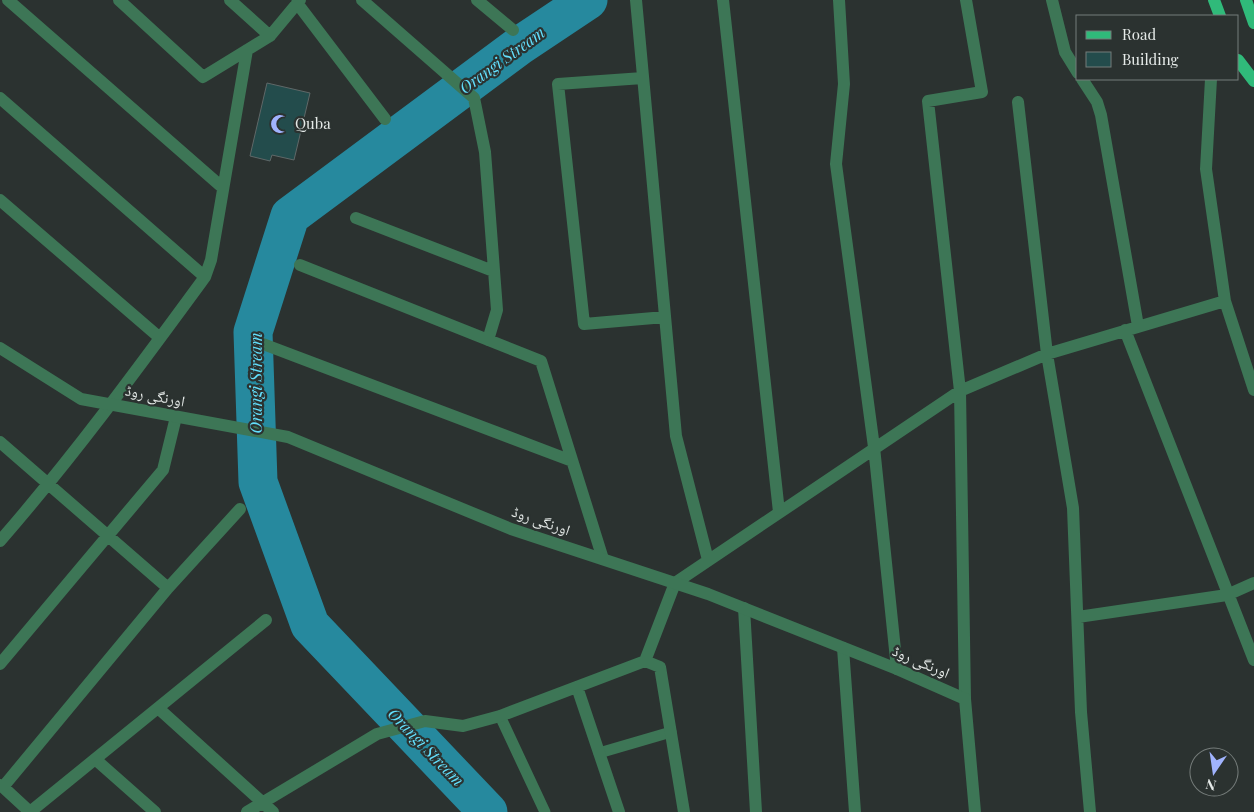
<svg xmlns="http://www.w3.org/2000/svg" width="1254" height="812" font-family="'Playfair Display','Noto Naskh Arabic',serif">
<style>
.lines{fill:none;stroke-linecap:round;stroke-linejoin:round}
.river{stroke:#26899e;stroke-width:39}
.building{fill:#234c4c;stroke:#5f6868}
.service{stroke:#3d7656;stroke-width:11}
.minor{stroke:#3d7656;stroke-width:12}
.tertiary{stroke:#3d7656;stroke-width:12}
.primary{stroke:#30ba7a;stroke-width:12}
.labels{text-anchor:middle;stroke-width:4.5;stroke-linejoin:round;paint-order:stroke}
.poi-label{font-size:15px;fill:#e5eae8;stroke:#2b3230;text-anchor:start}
.street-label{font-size:15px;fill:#e5eae8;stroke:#2b3230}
.water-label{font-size:16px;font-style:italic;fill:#63dffc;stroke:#2b3230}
</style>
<rect width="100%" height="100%" fill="#2b3230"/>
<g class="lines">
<path class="river" d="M488,812L310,625L258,482L253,332L290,216L519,46L588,0"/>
</g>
<path class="building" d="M267,83L310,93L294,160L272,155L270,161L250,156Z"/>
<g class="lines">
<path class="service" d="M500,716L545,812
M599,753L671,732"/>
<path class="minor" d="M8,0L223,188
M119,0L203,77L270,36
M230,0L270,36L300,0
M362,0L474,98L485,152L497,310L488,340
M477,0L513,30
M636,0L676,436L708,560
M723,0L779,512
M839,0L844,84L836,164L874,447L897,669
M1052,0L1065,52L1078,73
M297,3L385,119
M643,78L558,84L584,324L665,317
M1082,79L1097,102L1101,115L1138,326
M1211,79L1206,169L1225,301L1254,390
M0,98L205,277
M1018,102L1047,354L1073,508L1081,712L1090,812
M0,200L160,338
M356,218L493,271
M300,265L541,361L603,559
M1125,330L1254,660
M263,344L572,461
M0,442L168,588
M0,541C74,456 139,367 205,277L211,260L247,50
M744,608L756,812
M1078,617L1227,595L1254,583
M843,648L855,812
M645,661L660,667L684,812
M0,664L163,470L176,417
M577,687L619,812
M965,699L960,391L928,101L982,92L966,0
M158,708L273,812
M95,759L155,812
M0,785L3,787L168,588L240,509
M3,787L30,812
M30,812L266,620
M247,812L377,734L425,721L463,726L500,716L645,661L675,583L960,391L1047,354L1225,301"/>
<path class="tertiary" d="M0,348L81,399L288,437L511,529L708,594L897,669L965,699L975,812"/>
<path class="primary" d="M1214,0L1220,16
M1246,0L1254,23
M1238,60L1254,81"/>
</g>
<defs>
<g id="mosque-bare" transform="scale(1.5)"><path d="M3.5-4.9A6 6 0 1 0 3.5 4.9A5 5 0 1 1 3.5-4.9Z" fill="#a0b3fd" stroke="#2b3230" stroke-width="2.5" paint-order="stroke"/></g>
</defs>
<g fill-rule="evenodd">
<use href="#mosque-bare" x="280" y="124"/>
</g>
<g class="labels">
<g class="poi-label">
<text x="295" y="129">Quba</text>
</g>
<g class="street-label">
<text transform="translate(155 396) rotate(11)" y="5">اورنگی روڈ</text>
<text transform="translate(541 521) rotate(19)" y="5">اورنگی روڈ</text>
<text transform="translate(921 662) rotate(23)" y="5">اورنگی روڈ</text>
</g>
<g class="water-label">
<text transform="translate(502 60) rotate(-36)" y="6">Orangi Stream</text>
<text transform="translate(256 383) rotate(-90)" y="6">Orangi Stream</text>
<text transform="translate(426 747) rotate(46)" y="6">Orangi Stream</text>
</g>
</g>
<rect x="1076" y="15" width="162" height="65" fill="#2b3230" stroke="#757c7a"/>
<rect x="1086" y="31" width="25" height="8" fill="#30ba7a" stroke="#757c7a"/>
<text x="1122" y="40" font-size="15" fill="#e5eae8">Road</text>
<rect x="1086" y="52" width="25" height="15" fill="#234c4c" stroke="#757c7a"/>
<text x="1122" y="65" font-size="15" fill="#e5eae8">Building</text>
<g transform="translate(1214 772) rotate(193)"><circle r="24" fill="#2b3230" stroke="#757c7a"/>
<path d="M0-4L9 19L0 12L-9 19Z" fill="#a0b3fd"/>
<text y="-8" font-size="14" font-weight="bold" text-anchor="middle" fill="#e5eae8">N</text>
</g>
</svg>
